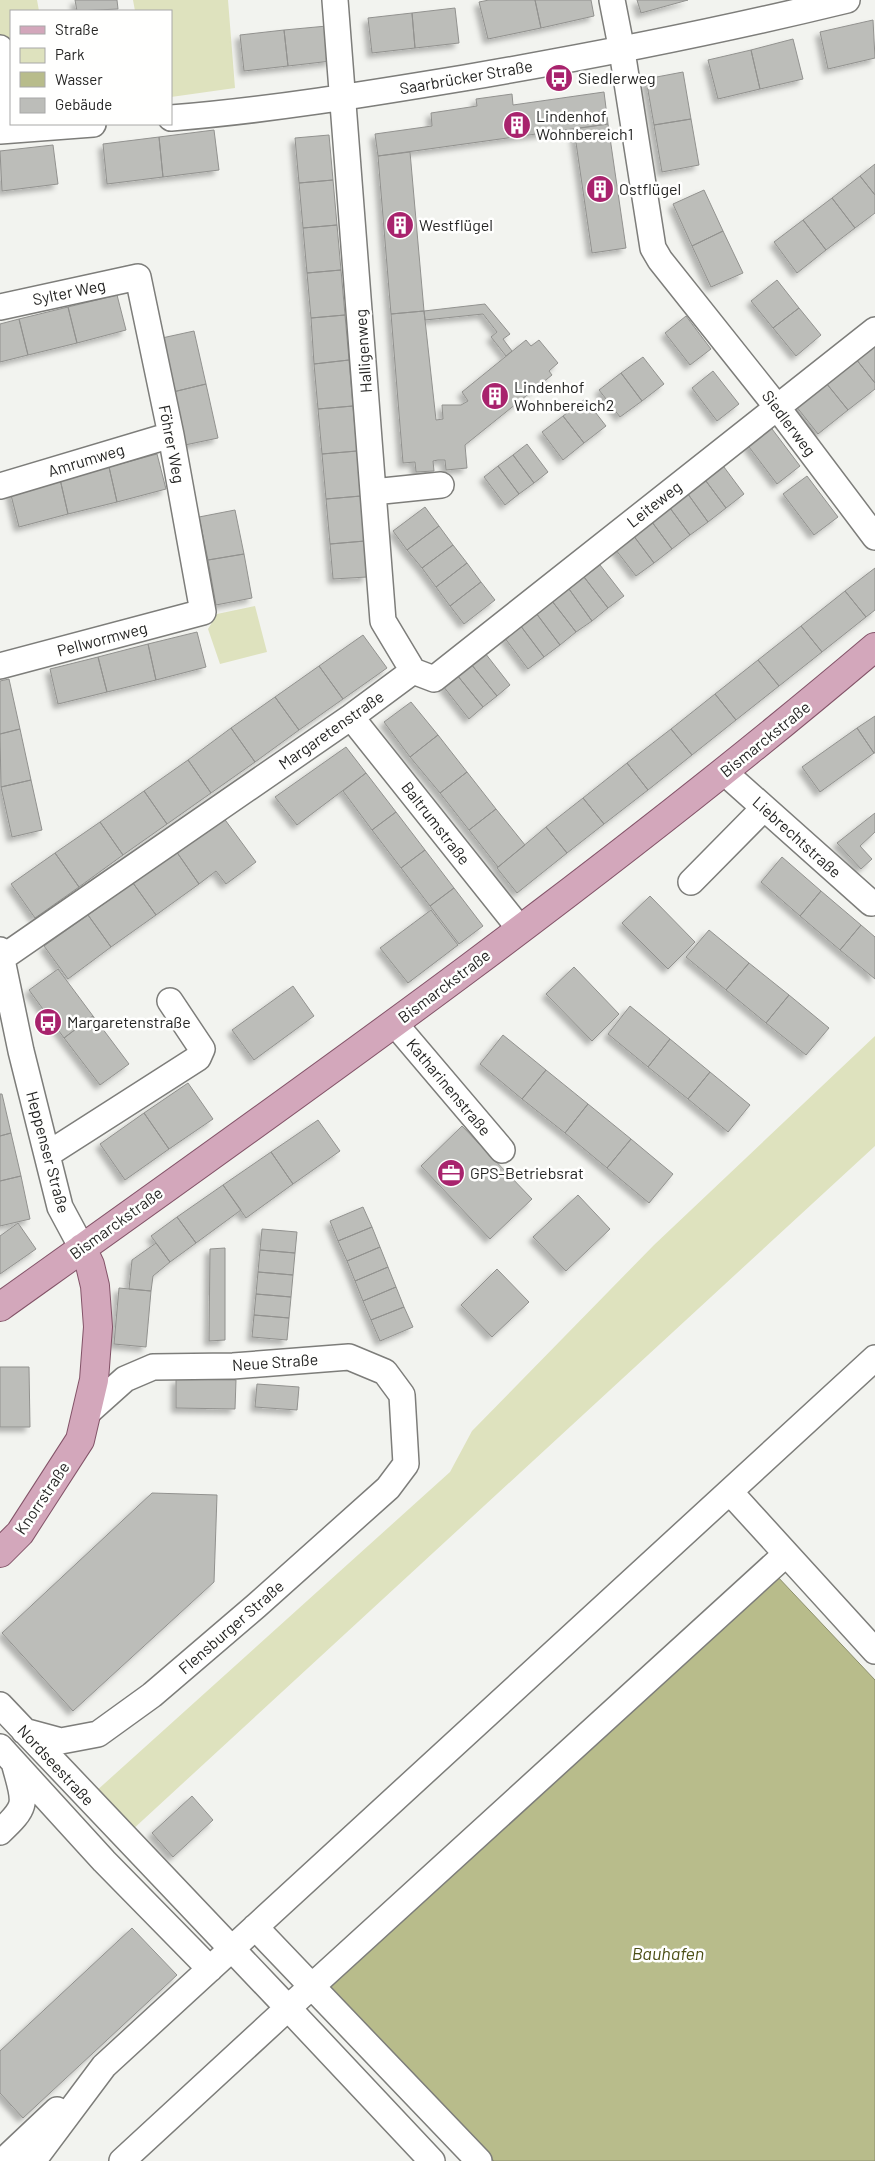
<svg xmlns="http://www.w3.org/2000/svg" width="875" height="2161" font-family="Barlow,sans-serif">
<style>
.green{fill:#dee2be}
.water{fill:#b8bc8b;stroke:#8c8f6c}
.building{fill:#bcbdb9;stroke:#92928f;filter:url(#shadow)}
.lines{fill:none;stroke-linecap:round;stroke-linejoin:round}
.minor-casing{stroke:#7d7d7a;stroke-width:28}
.major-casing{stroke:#835368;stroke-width:30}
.minor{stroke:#fff;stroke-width:25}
.major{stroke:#d3a7bb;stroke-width:28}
.labels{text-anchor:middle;stroke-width:5;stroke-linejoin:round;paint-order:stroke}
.street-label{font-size:16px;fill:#252524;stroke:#fffffe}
.poi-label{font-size:16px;fill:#252524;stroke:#fffffe;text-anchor:start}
.water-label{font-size:18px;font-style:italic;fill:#4c4f15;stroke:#fffffe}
</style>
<defs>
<filter id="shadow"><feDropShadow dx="-4.5" dy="4.5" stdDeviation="2.5" flood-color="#0004"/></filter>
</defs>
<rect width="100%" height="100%" fill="#f2f3ef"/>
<path class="green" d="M0,0H37L39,11H11V108L0,110Z
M133,0H228L235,88L171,97V11H135Z
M255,606L267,652L220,664L208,629L217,614Z
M875,1036V1146L131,1831L94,1793L450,1472L472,1431L654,1245Z"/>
<path class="water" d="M776,1575L875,1680V2161H494L330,1986Z"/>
<path class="building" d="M75,0H117L118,9L77,11Z
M489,0H535L541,28L488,39L479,2Z
M535,0H591L594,16L541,28Z
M637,0H688L641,13Z
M455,8L459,43L415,48L412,13Z
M412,13L415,48L372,53L368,18Z
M873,20L875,58L828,69L820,32Z
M327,26L331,61L288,66L284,30Z
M284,30L288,66L244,71L240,35Z
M793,39L803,79L760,89L751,50Z
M751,50L760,89L718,99L708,60Z
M683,72L691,119L654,125L646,79Z
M604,92L608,124L378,156L375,134L432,126L431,113L477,106L476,99L512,94L513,105Z
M691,119L699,165L662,172L654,125Z
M608,124L626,248L592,253L574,129Z
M214,130L219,170L163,177L159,137Z
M329,135L333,180L299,183L295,138Z
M159,137L163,177L107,184L103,144Z
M53,145L58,184L2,191L0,151Z
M410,152L424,311L391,314L378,156Z
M875,164V195L860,176Z
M860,176L875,195V213L855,228L832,198Z
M333,180L337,225L303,228L299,183Z
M704,190L723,231L692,246L673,204Z
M832,198L855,228L826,250L803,220Z
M803,220L826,250L797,273L774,242Z
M337,225L341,270L307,273L303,228Z
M723,231L743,273L711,287L692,246Z
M341,270L345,315L311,318L307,273Z
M777,280L799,308L773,328L751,301Z
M117,295L126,330L77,343L68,307Z
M485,304L510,334L503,339L512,351L506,356L491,337L497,332L483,314L425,320L424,311Z
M68,307L77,343L28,355L19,319Z
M799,308L821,335L796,356L773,328Z
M424,311L436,420L443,419L442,405H461L468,401L462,392L526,340L531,346L539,340L558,363L549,371L552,375L465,445L467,468L446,470L445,460H438L433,461L434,471L416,472L415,462L403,463L391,314Z
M345,315L349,360L314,364L311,318Z
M686,316L711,349L690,365L665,333Z
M19,319L28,355L0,362V324Z
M194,331L206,384L173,392L162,338Z
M875,336V383L852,354Z
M852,354L875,383V389L848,410L822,378Z
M643,357L664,384L642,401L621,373Z
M349,360L353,406L318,409L314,364Z
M713,371L739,404L717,421L692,388Z
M621,373L642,401L620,417L599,390Z
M822,378L848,410L818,434L792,401Z
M206,384L218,438L185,445L173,392Z
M585,399L606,426L584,443L563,416Z
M353,406L357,451L322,454L318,409Z
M563,416L584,443L563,460L542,432Z
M769,425L800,466L777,484L746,443Z
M527,444L548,472L534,483L513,455Z
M357,451L361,496L326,499L322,454Z
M157,454L166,489L117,502L109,467Z
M513,455L534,483L519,494L498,466Z
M721,463L744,494L726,508L703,477Z
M498,466L519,494L505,505L484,477Z
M109,467L117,502L68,514L60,479Z
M807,476L838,517L814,535L783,494Z
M703,477L726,508L708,522L685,490Z
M60,479L68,514L19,527L10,491Z
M685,490L708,522L690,535L667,504Z
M361,496L365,541L330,544L326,499Z
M667,504L690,535L672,549L649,518Z
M425,507L439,526L407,550L393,531Z
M235,510L244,554L208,560L199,517Z
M649,518L672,549L654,563L630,531Z
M439,526L453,545L422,568L407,550Z
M630,531L654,563L636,576L612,545Z
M365,541L367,577L333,579L330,544Z
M453,545L467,563L436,587L422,568Z
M244,554L252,598L216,605L208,560Z
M467,563L481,582L450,606L436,587Z
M600,565L624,596L608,608L584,577Z
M875,568V610L866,617L845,591Z
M584,577L608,608L592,621L569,589Z
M481,582L495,600L464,624L450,606Z
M569,589L592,621L576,632L552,601Z
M845,591L866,617L822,652L801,626Z
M552,601L576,632L560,645L536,613Z
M536,613L560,645L544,657L520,625Z
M520,625L544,657L528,669L504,637Z
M801,626L822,652L779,686L758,660Z
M197,632L206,667L156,680L148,644Z
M363,635L387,668L343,699L319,666Z
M148,644L156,680L107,692L98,657Z
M485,653L510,685L497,696L471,664Z
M98,657L107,692L58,704L50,669Z
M758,660L779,686L736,720L715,694Z
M471,664L497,696L483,707L457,675Z
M319,666L343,699L299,730L275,697Z
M457,675L483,707L469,719L443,686Z
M9,679L20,729L0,734V681Z
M715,694L736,720L692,755L671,729Z
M275,697L299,730L255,762L231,728Z
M411,702L438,735L410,757L384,722Z
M875,716V753H874L857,728Z
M231,728L255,762L211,793L188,760Z
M857,728L874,753L820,792L802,767Z
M20,729L31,780L1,787L0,734Z
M671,729L692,755L648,790L627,763Z
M438,735L467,772L440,793L410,757Z
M346,747L366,773L297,825L275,797Z
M188,760L211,793L167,824L144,791Z
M627,763L648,790L604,824L583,798Z
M467,772L496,809L469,830L440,793Z
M366,773L396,812L372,830L343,791Z
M31,780L42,830L12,837L1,787Z
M144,791L167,824L123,855L100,822Z
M583,798L604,824L567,853L546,827Z
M496,809L525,845L498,867L469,830Z
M396,812L425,850L401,868L372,830Z
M875,813V832L860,846L872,859L861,869L837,843Z
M223,817L256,862L226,884L216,871L199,884L176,851Z
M100,822L123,855L79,887L55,853Z
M546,827L567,853L517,893L497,868Z
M425,850L454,888L430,906L401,868Z
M176,851L199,884L156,915L133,883Z
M55,853L79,887L35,918L11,884Z
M782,857L821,891L800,916L761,882Z
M133,883L156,915L111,947L88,915Z
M454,888L483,926L459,944L430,906Z
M821,891L861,925L840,950L800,916Z
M650,896L695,942L668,969L622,923Z
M431,910L458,945L408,983L380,948Z
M88,915L111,947L68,979L44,946Z
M861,925L875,937V979L840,950Z
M709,930L749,963L726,990L686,957Z
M749,963L789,995L766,1023L726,990Z
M574,967L619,1014L592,1041L546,994Z
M58,969L93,1016L64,1038L29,990Z
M293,986L314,1016L254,1060L232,1030Z
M789,995L829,1028L806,1055L766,1023Z
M630,1006L670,1039L648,1067L608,1034Z
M93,1016L129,1064L100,1085L64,1038Z
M503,1035L546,1070L522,1099L480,1064Z
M670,1039L710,1072L688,1099L648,1067Z
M546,1070L588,1104L565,1133L522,1099Z
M710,1072L750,1105L728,1132L688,1099Z
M188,1083L213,1119L169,1149L144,1113Z
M0,1094H2L11,1133L0,1136Z
M588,1104L631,1139L607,1168L565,1133Z
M144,1113L169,1149L125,1180L100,1144Z
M318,1120L340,1151L293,1184L271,1152Z
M462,1126L532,1199L490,1239L421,1166Z
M11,1133L21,1176L0,1181V1136Z
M631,1139L673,1174L649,1203L607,1168Z
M271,1152L293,1184L246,1218L223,1185Z
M21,1176L30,1219L0,1226V1181Z
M223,1185L241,1210L196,1243L177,1217Z
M578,1195L610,1229L566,1271L533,1237Z
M363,1207L372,1227L338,1241L330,1221Z
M177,1217L196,1243L170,1262L151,1236Z
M18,1223L36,1249L0,1274V1236Z
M372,1227L380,1247L347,1261L338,1241Z
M262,1229L297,1232L295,1253L260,1250Z
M156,1243L170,1262L153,1276L151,1291L129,1289L132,1260Z
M380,1247L388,1267L355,1281L347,1261Z
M225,1248V1340L209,1341L210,1249Z
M260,1250L295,1253L293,1275L258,1272Z
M388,1267L396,1287L363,1301L355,1281Z
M497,1269L529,1302L492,1337L461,1305Z
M258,1272L293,1275L291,1297L256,1294Z
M396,1287L404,1307L371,1320L363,1301Z
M119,1288L151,1291L146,1347L114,1344Z
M256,1294L291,1297L289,1318L254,1315Z
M404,1307L413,1327L380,1341L371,1320Z
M254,1315L289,1318L287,1340L252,1337Z
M0,1367H29L30,1427H0Z
M176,1379L236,1380L235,1409L176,1408Z
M257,1384L299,1387L297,1410L255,1407Z
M152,1493L217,1495L214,1582L73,1711L2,1633Z
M192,1796L213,1820L173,1857L152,1833Z
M132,1928L177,1975L23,2118L0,2093V2051Z"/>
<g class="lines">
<g class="minor-casing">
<path id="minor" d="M335,0L383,621L413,671L434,679L875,330
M612,0L622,51L653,248L660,260L777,407L875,537
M0,48L12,130
M171,118C270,110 367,94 464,78C593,56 720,31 847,0
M0,131L93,124
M0,307L138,277L171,435L203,612L0,666
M0,486L171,435
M373,492L441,485
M351,717L520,929
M724,772L871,903
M691,882L764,808
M0,950L21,1051L60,1207L82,1248
M2,958L351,717L413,671
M395,1024L502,1150
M48,1154L198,1058L202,1049L170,1001
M730,1492L875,1651
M0,1705L288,2008L122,2161
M24,1731L61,1741L98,1734L152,1695L256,1606L388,1488L406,1464L402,1395L385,1372L349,1357L233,1366L153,1367L125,1379L87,1413
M0,1747L104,1861L210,1969
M0,1832C29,1805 25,1803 15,1766
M255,1927L479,2161
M3,2161L57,2110
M33,2161L104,2066L875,1358
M432,2161L288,2008L786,1554"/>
</g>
<g class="major-casing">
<path id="major" d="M0,1307C297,1095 597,883 875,647
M0,1553L20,1533L80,1440L94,1380L98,1327L95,1286L90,1265L82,1248"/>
</g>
<use href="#minor" class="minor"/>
<use href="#major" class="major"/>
</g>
<defs>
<g id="bus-disc" transform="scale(1.4375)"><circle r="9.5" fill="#a8236d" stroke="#fffffe"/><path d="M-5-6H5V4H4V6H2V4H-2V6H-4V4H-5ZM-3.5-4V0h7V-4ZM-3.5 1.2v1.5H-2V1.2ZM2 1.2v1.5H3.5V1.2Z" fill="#fff"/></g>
<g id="building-disc" transform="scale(1.4375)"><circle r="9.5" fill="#a8236d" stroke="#fffffe"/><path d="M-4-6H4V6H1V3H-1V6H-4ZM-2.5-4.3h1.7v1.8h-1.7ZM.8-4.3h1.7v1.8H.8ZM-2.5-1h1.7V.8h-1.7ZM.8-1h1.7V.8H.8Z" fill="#fff"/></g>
<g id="office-disc" transform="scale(1.4375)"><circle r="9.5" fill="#a8236d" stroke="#fffffe"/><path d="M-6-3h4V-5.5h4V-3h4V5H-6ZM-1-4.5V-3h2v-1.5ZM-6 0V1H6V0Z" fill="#fff"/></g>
</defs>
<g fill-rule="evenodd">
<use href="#bus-disc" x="559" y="78"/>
<use href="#building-disc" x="517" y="125"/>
<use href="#building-disc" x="600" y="189"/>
<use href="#building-disc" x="400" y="225"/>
<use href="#building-disc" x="495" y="396"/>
<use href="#bus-disc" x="48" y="1022"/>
<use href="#office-disc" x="451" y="1173"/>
</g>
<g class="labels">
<g class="street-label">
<text transform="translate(466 77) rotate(-10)" y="6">Saarbrücker Straße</text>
<text transform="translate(69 292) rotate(-12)" y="6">Sylter Weg</text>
<text transform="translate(363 351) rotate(-94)" y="6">Halligenweg</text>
<text transform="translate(789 423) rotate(53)" y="6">Siedlerweg</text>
<text transform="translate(172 444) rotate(79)" y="6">Föhrer Weg</text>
<text transform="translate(86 460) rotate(-17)" y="6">Amrumweg</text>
<text transform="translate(654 504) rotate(-38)" y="6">Leiteweg</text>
<text transform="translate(102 639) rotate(-15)" y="6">Pellwormweg</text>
<text transform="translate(331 730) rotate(-35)" y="6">Margaretenstraße</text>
<text transform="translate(765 739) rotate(-39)" y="6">Bismarckstraße</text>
<text transform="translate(436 823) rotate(52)" y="6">Baltrumstraße</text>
<text transform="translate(797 837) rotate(42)" y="6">Liebrechtstraße</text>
<text transform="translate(444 986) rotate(-37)" y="6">Bismarckstraße</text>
<text transform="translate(449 1087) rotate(50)" y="6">Katharinenstraße</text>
<text transform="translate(48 1152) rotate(75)" y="6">Heppenser Straße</text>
<text transform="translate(116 1223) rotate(-36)" y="6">Bismarckstraße</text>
<text transform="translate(275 1362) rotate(-4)" y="6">Neue Straße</text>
<text transform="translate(42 1498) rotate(-56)" y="6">Knorrstraße</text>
<text transform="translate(231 1627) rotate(-41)" y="6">Flensburger Straße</text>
<text transform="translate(56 1765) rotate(47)" y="6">Nordseestraße</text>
</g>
<g class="poi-label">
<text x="578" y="84">Siedlerweg</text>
<text x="536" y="122">Lindenhof<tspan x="536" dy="18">Wohnbereich1</tspan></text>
<text x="619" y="195">Ostflügel</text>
<text x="419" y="231">Westflügel</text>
<text x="514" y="393">Lindenhof<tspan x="514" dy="18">Wohnbereich2</tspan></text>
<text x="67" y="1028">Margaretenstraße</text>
<text x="470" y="1179">GPS-Betriebsrat</text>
</g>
<g class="water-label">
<text x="668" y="1960">Bauhafen</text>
</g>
</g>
<rect x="10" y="10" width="162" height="115" fill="#fffffe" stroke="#a8a8a7"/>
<rect x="20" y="26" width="25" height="8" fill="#d3a7bb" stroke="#a8a8a7"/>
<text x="55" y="35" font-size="15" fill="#252524">Straße</text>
<rect x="20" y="48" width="25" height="15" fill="#dee2be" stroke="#a8a8a7"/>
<text x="55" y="60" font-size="15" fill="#252524">Park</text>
<rect x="20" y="72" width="25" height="15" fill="#b8bc8b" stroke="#a8a8a7"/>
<text x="55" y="85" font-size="15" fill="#252524">Wasser</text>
<rect x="20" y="98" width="25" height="15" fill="#bcbdb9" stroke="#a8a8a7"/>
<text x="55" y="110" font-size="15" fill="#252524">Gebäude</text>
</svg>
